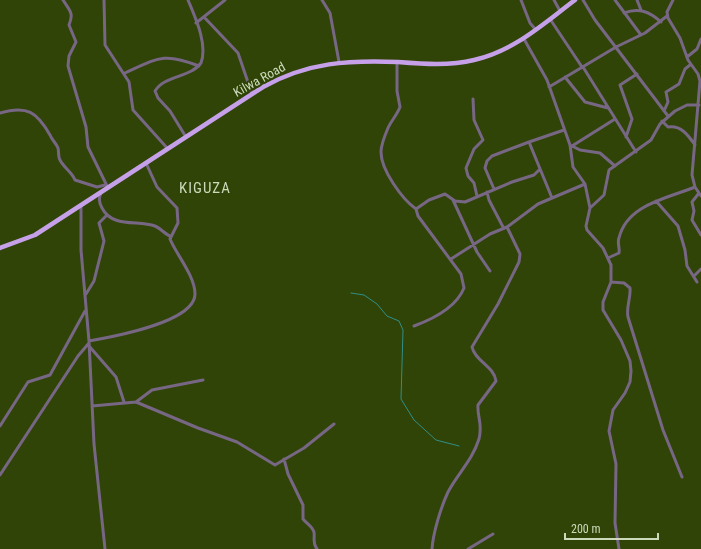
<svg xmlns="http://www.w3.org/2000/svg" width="701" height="549" font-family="'Roboto Condensed',sans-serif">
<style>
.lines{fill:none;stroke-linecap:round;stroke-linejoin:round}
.stream{stroke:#318f88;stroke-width:1}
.minor{stroke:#776785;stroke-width:3}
.highway{stroke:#c6a0e9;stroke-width:4.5}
.labels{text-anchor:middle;stroke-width:4;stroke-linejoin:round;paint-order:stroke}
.street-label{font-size:13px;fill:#ccdabb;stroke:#2f4406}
.quarter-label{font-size:15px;letter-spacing:1px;fill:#ccdabb;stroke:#2f4406}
</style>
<rect width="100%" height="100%" fill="#2f4406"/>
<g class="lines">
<path class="stream" d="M351,293L364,295L377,304L387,316L399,321L403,330L401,399L414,420L436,440L459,446"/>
<path class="minor" d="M63,0C70,11 74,13 69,25L76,42L69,56L68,66L86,127L88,147L108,188
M104,0L105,45L129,82L133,110L168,149
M322,0L330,13L339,62
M521,0L530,23L536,30
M554,0L560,11
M583,0L595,20L668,116
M615,0L641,35
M637,0L641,10
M673,0L667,12L668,18L680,38L688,60L698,74L700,81L692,175L695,187L701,196
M624,13C639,7 650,12 661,22
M204,17L238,53L252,94
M550,19L582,67
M196,23L225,0
M524,39L547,80L570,145L573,167L585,184L590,208L586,226L587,230L603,248L611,265V282L603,302V310L621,340L630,361L631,371L630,382L625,393L613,410L609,431L616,464L615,523L619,549
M687,57L697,49L701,39
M397,62V91L400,107C397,115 391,121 388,128C385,135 381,145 381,152C381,170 402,199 416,209
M583,67L636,152
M125,73C158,58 164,52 199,66
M565,77L585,102L608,108
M549,87L616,47L645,33L667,16
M473,99L474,120L483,140L474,149L466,168L468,176L474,183L477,196
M664,111L668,102L666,92L679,84L685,69L690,65
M0,113C27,105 37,112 50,135C52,140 56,143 58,148C59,152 58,157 60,160C64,168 72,172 75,180L97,187L105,185
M662,121L668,127C681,125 688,135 695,145
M186,137L170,111L158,98L155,91C165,75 190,78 201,63C208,44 195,17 188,0
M626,137L632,119L620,85L637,74
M570,145L580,150L600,153L615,166
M572,146L615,119
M494,189L485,168L487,161L492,156L529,142
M487,192L489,200L503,227
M101,193C98,199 99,203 102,208C112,228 138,220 155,226C160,228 165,234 170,236
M699,193L692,202L694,211L692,220L701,235
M552,198L529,142L564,130
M453,200L477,252L490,271
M656,201L678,226L685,250L687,266L697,282
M81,206V250L89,341L94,444L105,549
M590,208L604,195L609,170L651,140L660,124L675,111L687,105H699
M608,258L619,253C620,248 617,242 619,238C627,204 669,198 695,187
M451,259L490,234L507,227L538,204L585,184
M694,276L701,269
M611,282L624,283L630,288C631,298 626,306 628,317L663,430L682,477
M86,294L94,281L104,241L99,223L107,215
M414,326C433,319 456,308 464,288L461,274L418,216L416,209L429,200L445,194L455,201L465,202L512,182L534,175L540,169
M89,341C112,337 195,322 195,294C195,276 176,254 170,239L178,223L177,208L157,187L146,163
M89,346L116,377L124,402
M136,402L152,390L203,380
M92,406L136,402L198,428L237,442L275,465L304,448L334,424
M0,426L28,382L50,375L85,311
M284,459L288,474L303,505V519C307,524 312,526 314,532C315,539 312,543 317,549
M0,475L78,356L89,343
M432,549C433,533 441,507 448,492C458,473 472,461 479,439C483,423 477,418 478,405L496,381C494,366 475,361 472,347L498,304L519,262L520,254L507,227
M468,549L493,534"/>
<path class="highway" d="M0,248L35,235L263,87C308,62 349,60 398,62C423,64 450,66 474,60C514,51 543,24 575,0"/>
</g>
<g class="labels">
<g class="street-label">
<text transform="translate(259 79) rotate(-29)" y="5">Kilwa Road</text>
</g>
<g class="quarter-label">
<text x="205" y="193">KIGUZA</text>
</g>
</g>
<path d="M565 533v6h93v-6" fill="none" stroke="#ccdabb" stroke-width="2"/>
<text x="571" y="533" font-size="12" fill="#ccdabb" stroke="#2f4406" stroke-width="3" paint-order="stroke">200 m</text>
</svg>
